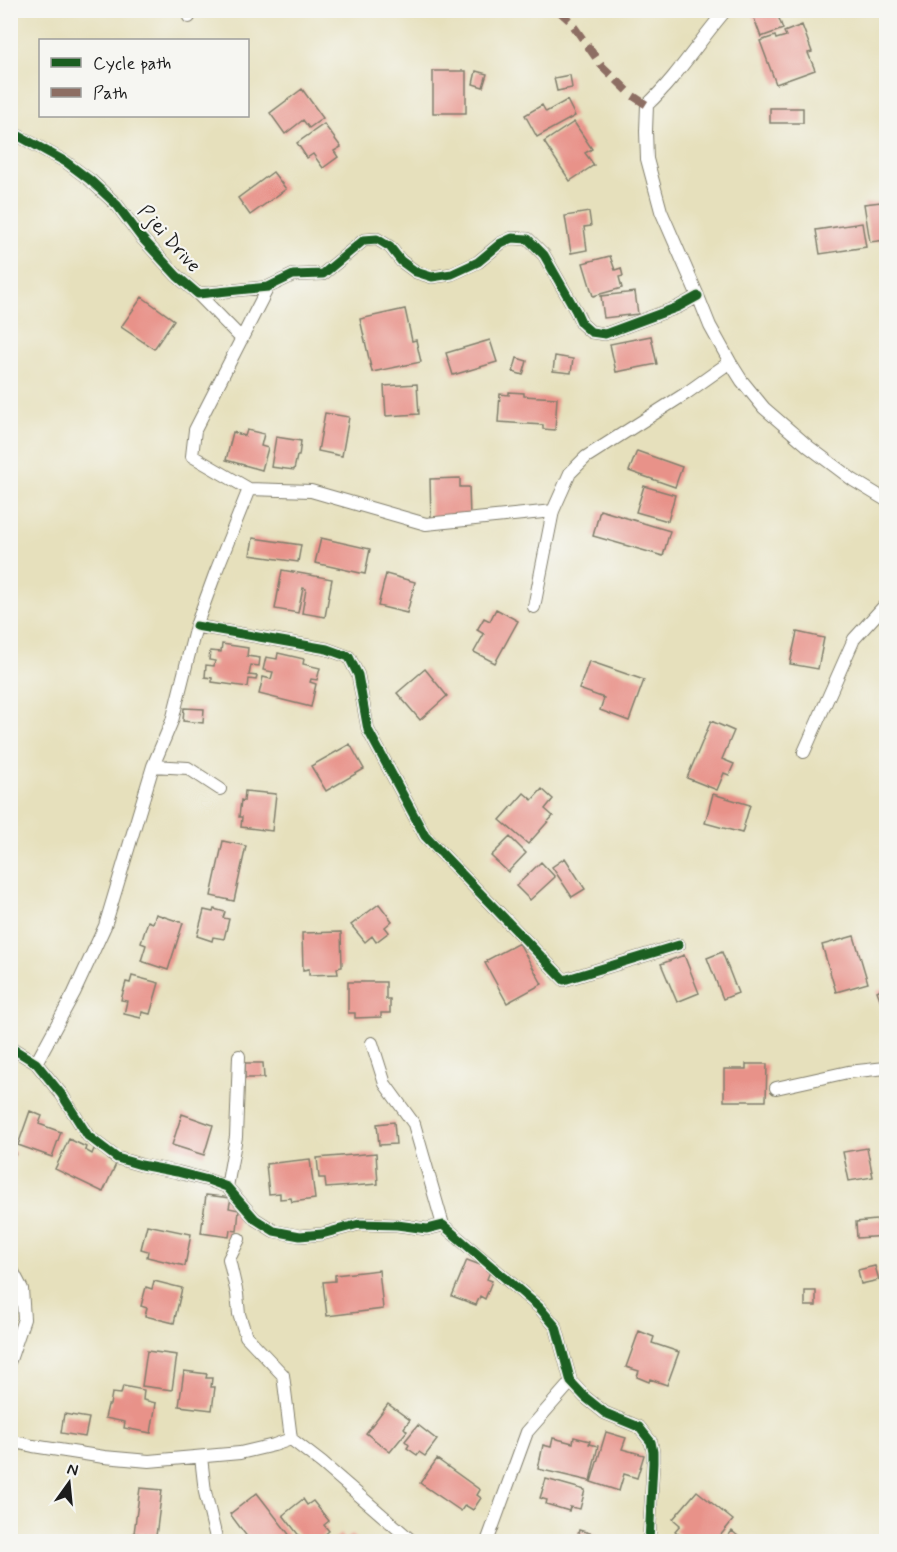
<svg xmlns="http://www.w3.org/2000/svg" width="897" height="1552" font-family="Mynerve,sans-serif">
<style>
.building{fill:#e89289}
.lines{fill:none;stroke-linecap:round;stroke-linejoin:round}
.minor-casing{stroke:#817e6c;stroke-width:14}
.minor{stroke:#fff;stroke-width:12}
.quiet{stroke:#8d6e63;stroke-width:8;stroke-dasharray:15 8;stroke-linecap:butt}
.cycleway-casing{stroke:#f6f6f2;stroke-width:13}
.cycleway{stroke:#1b5e20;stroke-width:9}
.labels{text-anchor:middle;stroke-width:4.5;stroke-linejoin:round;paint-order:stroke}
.street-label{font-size:20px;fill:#1c1c1c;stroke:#f6f6f2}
</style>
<rect width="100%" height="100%" fill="#f6f6f2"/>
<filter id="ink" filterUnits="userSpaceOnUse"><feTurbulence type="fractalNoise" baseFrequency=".0167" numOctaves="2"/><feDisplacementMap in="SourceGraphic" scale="12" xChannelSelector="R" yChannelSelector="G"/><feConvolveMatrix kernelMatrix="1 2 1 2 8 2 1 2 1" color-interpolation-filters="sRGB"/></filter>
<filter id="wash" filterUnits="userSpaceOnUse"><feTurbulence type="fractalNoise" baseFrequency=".008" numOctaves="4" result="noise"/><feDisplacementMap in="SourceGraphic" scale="24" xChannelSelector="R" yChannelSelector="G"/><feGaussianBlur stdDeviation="1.35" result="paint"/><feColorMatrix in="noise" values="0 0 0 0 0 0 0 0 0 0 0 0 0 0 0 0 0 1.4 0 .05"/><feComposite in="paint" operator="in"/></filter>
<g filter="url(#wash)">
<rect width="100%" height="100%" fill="#e6e0bc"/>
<g id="blocks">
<path class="building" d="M751,10H783L777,13L783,29L761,37Z
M802,25L812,52L808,53L815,70L776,84L760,41L775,36L776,39L786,36L784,32Z
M433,71H466V113H433Z
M476,71L487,74L483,87L473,84Z
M570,75L572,88L557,91L554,78Z
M302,89L323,118L309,128L303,120L285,134L270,113Z
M567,100L575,116L537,137L525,115L542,105L546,112Z
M770,108H803V123H770Z
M574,122L592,149L585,153L594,165L570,181L544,142Z
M324,124L341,147L334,151L338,157L323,168L313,154L307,158L297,143Z
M273,172L286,189L250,215L238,198Z
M881,202L886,240L870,242L864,204Z
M589,212L591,226L584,227L587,250L571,253L565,216Z
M862,223L866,247L820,254L816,230Z
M610,256L615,270L621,268L623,276L619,277L622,288L593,296L583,263Z
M635,292L638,314L604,318L601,296Z
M142,297L174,320L154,349L121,327Z
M405,309L412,341L416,340L421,362L372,372L360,319Z
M651,336L657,364L616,372L610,344Z
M490,340L497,362L453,375L446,353Z
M555,356L573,359L571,373L553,371Z
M517,358L527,361L523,375L513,372Z
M417,384L419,414L386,416L384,386Z
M509,392L524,393V396L557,398L555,430L543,429V425L498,422L500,394L509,395Z
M325,413L349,417L342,456L318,451Z
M247,430L264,434L261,446L268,448L262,470L226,460L233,432L245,436Z
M276,437L301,441L299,456H297L294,470L271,467Z
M637,451L682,467L675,487L629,471Z
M460,478V487H469L470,517L431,518L430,479Z
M644,486L675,495L668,521L636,512Z
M600,510L670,531L663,556L593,536Z
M253,538L301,545L298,562L250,555Z
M321,538L370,549L365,574L315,563Z
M282,570L332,579L325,617L302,613L306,589L303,588L298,613L275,609Z
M386,574L415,582L407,613L378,606Z
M496,609L518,621L495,663L474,652L484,634L477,630L484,618L490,621Z
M797,632L824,638L818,669L790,664Z
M222,644L248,648L247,656L260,658L259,666L251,665L249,675L257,676L256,680L249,679L248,687L212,682V678L205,677L206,665L214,666L215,661L209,660L210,651L221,652Z
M278,653L304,659L303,664L320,668L317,680L311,679L310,682L316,684L311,707L259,694L263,677L271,679L273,672L263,670L266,657L277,659Z
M589,661L644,680L629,721L600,710L604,698L579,689Z
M425,669L447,696L420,720L397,693Z
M184,708L204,709L203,723L183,721Z
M711,721L734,731L722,759L734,764L729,775L724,773L717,790L687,778Z
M350,744L364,769L326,791L311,766Z
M542,789L553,799L545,809L553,816L528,844L500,820L524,793L532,800Z
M245,791L276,794L272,831L241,827L242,817H239L241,800L244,801Z
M713,794L750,805L742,833L705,823Z
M510,837L526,853L508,872L491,856Z
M223,841L246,846L234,901L211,896Z
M565,858L585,889L572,897L552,867Z
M541,862L555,877L530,900L516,886Z
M379,904L392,921L385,927L389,932L376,942L372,936L365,942L351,925Z
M214,909L225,912L223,918L229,919L224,939L213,937L212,941L197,936L204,910L213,912Z
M156,914L183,923L168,970L141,961L146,945L141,943L148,921L153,923Z
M341,932L342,967L337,968L338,974L309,975V969L303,970L302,933Z
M854,936L868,983L836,992L822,945Z
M519,943L542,984L507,1003L485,963L488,962L487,960Z
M722,952L738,993L723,999L707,958Z
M684,955L699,993L677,1002L661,964Z
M132,976L159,983L150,1014L142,1012L141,1018L124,1014L127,1001L121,1000L126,982L130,983Z
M348,982H386V999H390V1013H381V1017L355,1018V1013H348Z
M886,987V1015L877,991Z
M245,1063H263L264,1078H245Z
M746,1064H767L766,1101H724V1069H746Z
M30,1111L42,1116L39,1124L61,1132L52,1157L18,1145Z
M182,1114L213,1125L204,1155L172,1145Z
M394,1122L396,1144L379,1145L377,1124Z
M69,1139L86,1147L85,1150L92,1154L94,1149L110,1156L108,1160L116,1164L103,1192L55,1169Z
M867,1148L873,1177L849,1181L843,1152Z
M10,1150L16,1153L10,1163Z
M376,1153L378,1184L326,1188L325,1178H319L317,1158Z
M310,1159L315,1199L292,1202L291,1198L280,1199V1193L269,1194L266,1164Z
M206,1195L231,1198L229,1208L239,1210L237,1231L230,1230L229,1237L201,1233Z
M886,1219V1236L857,1238L856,1222Z
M147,1225L191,1234L185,1266L147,1257L148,1251L141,1249Z
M467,1260L491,1269L487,1279L492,1281L485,1299L480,1296L476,1305L452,1296Z
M875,1266L879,1280L861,1284L858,1270Z
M379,1270L383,1309L327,1316L323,1282L335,1281V1275Z
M154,1281L182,1288L174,1323L145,1316L147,1308L141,1306L146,1287L152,1289Z
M805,1291H816V1306H805Z
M639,1331L654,1337L652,1343L679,1352L667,1385L650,1379L649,1382L637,1377L639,1371L626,1367Z
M147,1351L177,1355L172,1390L142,1386Z
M184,1371L207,1374L206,1378H212L211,1387H215L212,1410L179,1406Z
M123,1386L144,1390L143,1400L156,1403L151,1433L124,1428L125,1422L105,1418L108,1405H110L112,1393L121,1394Z
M388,1404L410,1420L404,1428L407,1431L390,1452L366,1433Z
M64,1414L89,1418L85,1437L61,1433Z
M418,1425L437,1440L425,1456L419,1452L417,1455L407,1448L409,1445L405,1441Z
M606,1432L626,1438L622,1449L644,1455L637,1478L624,1474L619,1491L591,1482Z
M574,1437L590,1441L589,1444L598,1446L590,1481L538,1469L543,1445L551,1447L553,1438L573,1443Z
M437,1459L480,1490L477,1495L481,1498L473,1510L465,1505L461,1511L420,1483Z
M546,1479L585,1490L580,1509L570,1507L569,1511L546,1504L547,1500L540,1498Z
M140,1488L162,1490L156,1536L134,1533Z
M697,1491L733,1520L715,1542H700L696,1538L693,1542H688L675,1531L680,1525L673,1519Z
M257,1493L291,1537L285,1542H251L230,1514Z
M303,1499L307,1505L313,1501L329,1521L324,1525L329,1531L316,1542H304L283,1515Z
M579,1530L601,1536L600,1542H576Z
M732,1531L745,1542H723Z
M341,1534L345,1540L352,1534L358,1542H331Z
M138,1535L170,1540V1542H137Z"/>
</g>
</g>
<g filter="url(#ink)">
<use href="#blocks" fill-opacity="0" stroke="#817e6c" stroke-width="1.5"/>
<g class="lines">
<g class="minor-casing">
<path id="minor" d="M189,10V17
M726,10C699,41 677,77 647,105L646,131L647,159L661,211L698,296L710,326L730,362L742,381L764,408L809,447L853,480L886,500
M10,131L66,162L90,180L117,205L141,237L177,276L198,294L268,287L293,275L323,274L364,240L377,239L390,247L401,261L416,272L432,277L452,274L478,262L501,243L512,238L528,239L544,255L576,311L582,324L591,332L605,334L678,307L698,296
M268,287L195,430L192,456L249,489L311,491L426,524L553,511
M198,294L242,339
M534,607L553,511L570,473L586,457L685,394L730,362
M196,626L327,649L349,657L358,675L368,730L425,836L564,980L679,945
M804,752L854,639L886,604
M153,766L188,768L220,789
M372,1043L385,1084L414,1124L443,1225
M10,1047L36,1063L62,1095L88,1136L117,1158L141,1165L177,1172L208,1180L227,1187L255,1219L274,1231L300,1236L322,1234L359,1224L397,1225L427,1229L443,1225L539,1307L556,1327L571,1382L585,1397L605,1413L639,1427L651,1442L653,1452V1463L649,1542
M36,1063L74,993L105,926L153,766L172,721L196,626L215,574L249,489
M776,1088L848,1072L886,1068
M227,1187L236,1137L239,1056
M239,1239L229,1259L237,1294L239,1314L246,1336L283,1375L291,1439L322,1463L413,1542
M10,1266L22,1289L24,1319L10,1360
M10,1441L33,1446L104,1457L149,1461L240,1453L274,1445L291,1439
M201,1457L205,1492L217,1542
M487,1542L527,1432L571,1382"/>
</g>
<use href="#minor" class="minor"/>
<path class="quiet" d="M558,10L570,21L601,65L633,96L647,105"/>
<g class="cycleway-casing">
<path id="cycleway" d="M10,131L66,162L90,180L117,205L141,237L177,276L198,294L268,287L293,275L323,274L364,240L377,239L390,247L401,261L416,272L432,277L452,274L478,262L501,243L512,238L528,239L544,255L576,311L582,324L591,332L605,334L678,307L698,296
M196,626L327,649L349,657L358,675L368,730L425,836L564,980L679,945
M10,1047L36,1063L62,1095L88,1136L117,1158L141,1165L177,1172L208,1180L227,1187L255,1219L274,1231L300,1236L322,1234L359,1224L397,1225L427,1229L443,1225L539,1307L556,1327L571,1382L585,1397L605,1413L639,1427L651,1442L653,1452V1463L649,1542"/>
</g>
<use href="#cycleway" class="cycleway"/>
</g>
</g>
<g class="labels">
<g class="street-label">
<text transform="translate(170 238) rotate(48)" y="7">Pjei Drive</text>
</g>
</g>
<rect width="897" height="1552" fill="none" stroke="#f6f6f2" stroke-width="36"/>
<rect x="39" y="39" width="210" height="78" fill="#f6f6f2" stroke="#9f9f9c" stroke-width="1.5"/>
<rect x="51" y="58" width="30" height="9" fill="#1b5e20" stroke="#9f9f9c" stroke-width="1.5"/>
<text x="93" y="69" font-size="18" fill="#1c1c1c">Cycle path</text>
<rect x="51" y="88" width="30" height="9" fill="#8d6e63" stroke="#9f9f9c" stroke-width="1.5"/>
<text x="93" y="99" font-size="18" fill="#1c1c1c">Path</text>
<g transform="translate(69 1483) rotate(15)" stroke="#f6f6f2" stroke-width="4.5" paint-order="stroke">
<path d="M0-4.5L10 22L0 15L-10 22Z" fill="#1c1c1c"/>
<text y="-9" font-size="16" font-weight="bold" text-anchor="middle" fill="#1c1c1c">N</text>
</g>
</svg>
